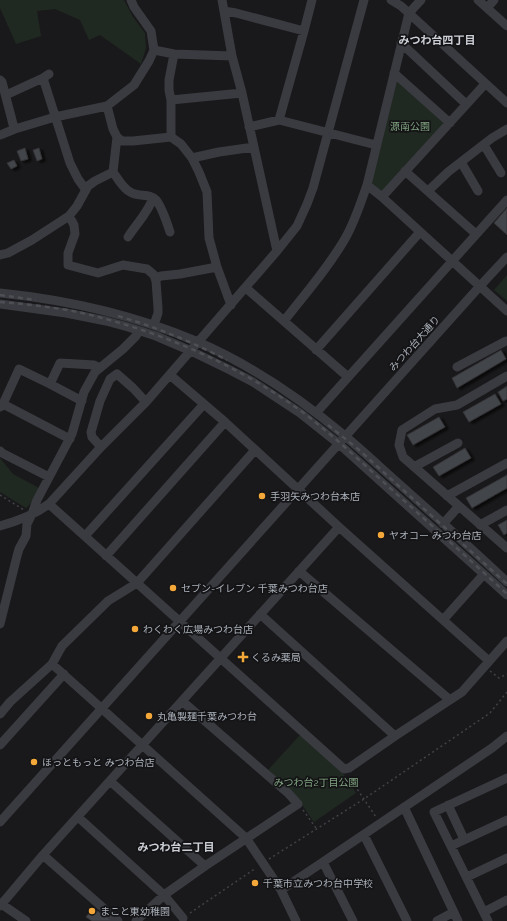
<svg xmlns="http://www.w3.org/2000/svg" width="507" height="921" font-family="Raleway,'Noto Sans JP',sans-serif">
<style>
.green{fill:#202921}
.building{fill:#434448;stroke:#333337;filter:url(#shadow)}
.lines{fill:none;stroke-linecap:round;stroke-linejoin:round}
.path{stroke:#404247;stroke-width:1.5;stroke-dasharray:2 3;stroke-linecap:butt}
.minor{stroke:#3a3b40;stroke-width:9}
.rail{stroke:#4d4f55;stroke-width:2.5;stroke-dasharray:5 4;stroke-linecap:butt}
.poi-dot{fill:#f3a839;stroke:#141416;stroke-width:1.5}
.labels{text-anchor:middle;stroke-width:3.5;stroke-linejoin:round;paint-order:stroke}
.park-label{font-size:10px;fill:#82a582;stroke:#141416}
.street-label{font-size:10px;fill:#abb1ba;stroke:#141416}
.poi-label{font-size:10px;fill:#abb1ba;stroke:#141416;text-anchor:start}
.neighbourhood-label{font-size:11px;font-weight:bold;fill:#cccfd6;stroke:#141416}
</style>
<defs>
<filter id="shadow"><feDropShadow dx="3.5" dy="2" stdDeviation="1" flood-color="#0009"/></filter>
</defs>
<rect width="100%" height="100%" fill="#19191b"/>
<path class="green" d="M0,0H124L133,17L145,33L146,48L141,64L100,35L89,40L80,20L55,9L37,11L41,36L16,44L0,8Z
M397,80L443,122V126L383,192L370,185Z
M507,275V301L494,290Z
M0,458L13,474L41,489L36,498L26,508L0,492Z
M303,735L341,770L356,793L314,822L302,805L269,774L268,770L299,736Z"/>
<path class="building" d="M25,148L28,159L21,161L17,151Z
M39,148L42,159L37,161L33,150Z
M14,160L17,166L11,169L7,163Z
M507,208V235L494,223Z
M501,350L506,359L457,388L452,378Z
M507,386V399L503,401L498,392Z
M495,394L501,404L469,422L463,412Z
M439,417L445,427L413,445L407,435Z
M465,448L471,458L439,476L433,467Z
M507,475V488L472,508L466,498Z
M507,520V533L504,535L498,525Z
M93,908L113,921H92L86,917Z"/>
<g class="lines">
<path class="path" d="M0,495L24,510
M490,671L499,678L507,674
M349,777L376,817
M303,810L316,828
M269,859L364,799L490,713L507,692
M190,913L256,868"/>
<path class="minor" d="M222,0L232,56L242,93L277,251
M391,0L401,6L507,103
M478,0L507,26
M487,8L494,0
M224,11L236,13L304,31
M401,43L466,104
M154,50L174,54L232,56
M394,73L450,123
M43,78L70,163L78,179L86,190
M0,80L2,82L14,128L15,129
M6,95L43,78L49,74
M171,100L242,93
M107,106L113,129L117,137L122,141H133L171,137L181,144L192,158L199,172L207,192L209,238L217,267L231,305
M279,120L304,31L312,0
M249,127L279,120L376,145
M0,135L15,129L55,117L107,106L134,85L149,61L154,50L151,31L134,7L131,0
M117,137L113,172C118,179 124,190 132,193C140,197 150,193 156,200C162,207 167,223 170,232
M171,137V100L169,90V80L174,54
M484,145L501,173
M192,158L219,152L254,147
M461,162L478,191
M405,171L476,234
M367,185L382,197L507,311
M428,191L448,172L492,138L507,129
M382,197L485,84
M69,216L74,225L75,234L68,253V265L98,273L123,265L147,269L154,275L156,281L158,308V313L154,325
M128,237C136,224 148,213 153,198
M0,255L8,253L32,240L69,216L77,206L88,186L95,181L113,172
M156,278L161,276L180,274L217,267
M246,288L348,377
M0,293C68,300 135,315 198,342C251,365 302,400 345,436C363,451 380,467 397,482C434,515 471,548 507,582
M0,304L66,313L106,321L128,327L156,336L191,351L230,370L253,382L300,413L339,444L507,595
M284,321C305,294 329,267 346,237C355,221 361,202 367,185L409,13L421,0
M316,350L420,232
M457,367L506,341H507
M170,375L225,422L339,527L489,661
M507,376L457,405L435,409L402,430L399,445L403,457L507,548
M82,401L50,384L60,363L94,365L100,368
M3,404L70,439
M0,407L3,404L19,369L50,384
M316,413L507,200
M101,447L92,437L91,432L100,401L110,379L117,374L133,388L146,402
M0,451L2,453L49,477
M414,467L458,443
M447,496L507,463
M49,504L344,769L349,768L395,736L462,692L507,641
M443,524L459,506
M480,525L507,510
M0,526C18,521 34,515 49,504L101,447L146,402L277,251L297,226L307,204L313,188L364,0
M85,536L204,404
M106,556L225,422
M299,571L450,700
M260,614L395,736
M443,620L484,574
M0,624L17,556L19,549L26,536L27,524L32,514L37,500L72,434L84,392L95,372L123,349L136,336L139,331
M52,664L246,838L281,890L296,921
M0,714L10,702L52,664L62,646L108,601L137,583L255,450
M0,745L64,674
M110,781L205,866
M448,805L463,837
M404,807L458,921
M78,817L164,895L183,918
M0,822L480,286L507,257
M364,835L407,921
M451,846L507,820
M43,855L118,921
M467,877L507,858
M281,890L323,862
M0,903L26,921
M0,906L43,855L339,527
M484,912L507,900
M136,921L164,895L205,866L298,804L288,793L182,701
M353,921L323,862L492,748L507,736
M437,921L454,912
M488,921L434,812L507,778"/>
<path class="rail" d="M0,295L36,300
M0,302C26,304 52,307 78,312C157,330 235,363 301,411C332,434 361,462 390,488C429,523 468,558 507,594
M118,316C156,327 192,342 227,360
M328,425L358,449L507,584"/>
</g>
<g class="poi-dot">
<circle cx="262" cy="496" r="4"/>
<circle cx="381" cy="535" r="4"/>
<circle cx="173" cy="588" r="4"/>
<circle cx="135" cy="629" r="4"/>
<path d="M241 651h4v4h4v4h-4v4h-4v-4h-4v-4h4z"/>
<circle cx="149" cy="716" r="4"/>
<circle cx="34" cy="762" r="4"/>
<circle cx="255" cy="883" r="4"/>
<circle cx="92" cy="911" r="4"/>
</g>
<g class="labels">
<g class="park-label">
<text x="410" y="130">源南公園</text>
<text x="316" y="786">みつわ台2丁目公園</text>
</g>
<g class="street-label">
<text transform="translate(414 343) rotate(-48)" y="4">みつわ台大通り</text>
</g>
<g class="poi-label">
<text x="270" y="500">手羽矢みつわ台本店</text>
<text x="389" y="539">ヤオコー みつわ台店</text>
<text x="181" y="592">セブン-イレブン 千葉みつわ台店</text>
<text x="143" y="633">わくわく広場みつわ台店</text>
<text x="251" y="661">くるみ薬局</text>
<text x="157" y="720">丸亀製麺千葉みつわ台</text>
<text x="42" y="766">ほっともっと みつわ台店</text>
<text x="263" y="887">千葉市立みつわ台中学校</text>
<text x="100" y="915">まこと東幼稚園</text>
</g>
<g class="neighbourhood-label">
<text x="437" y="44">みつわ台四丁目</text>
<text x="176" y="851">みつわ台二丁目</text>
</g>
</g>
</svg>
